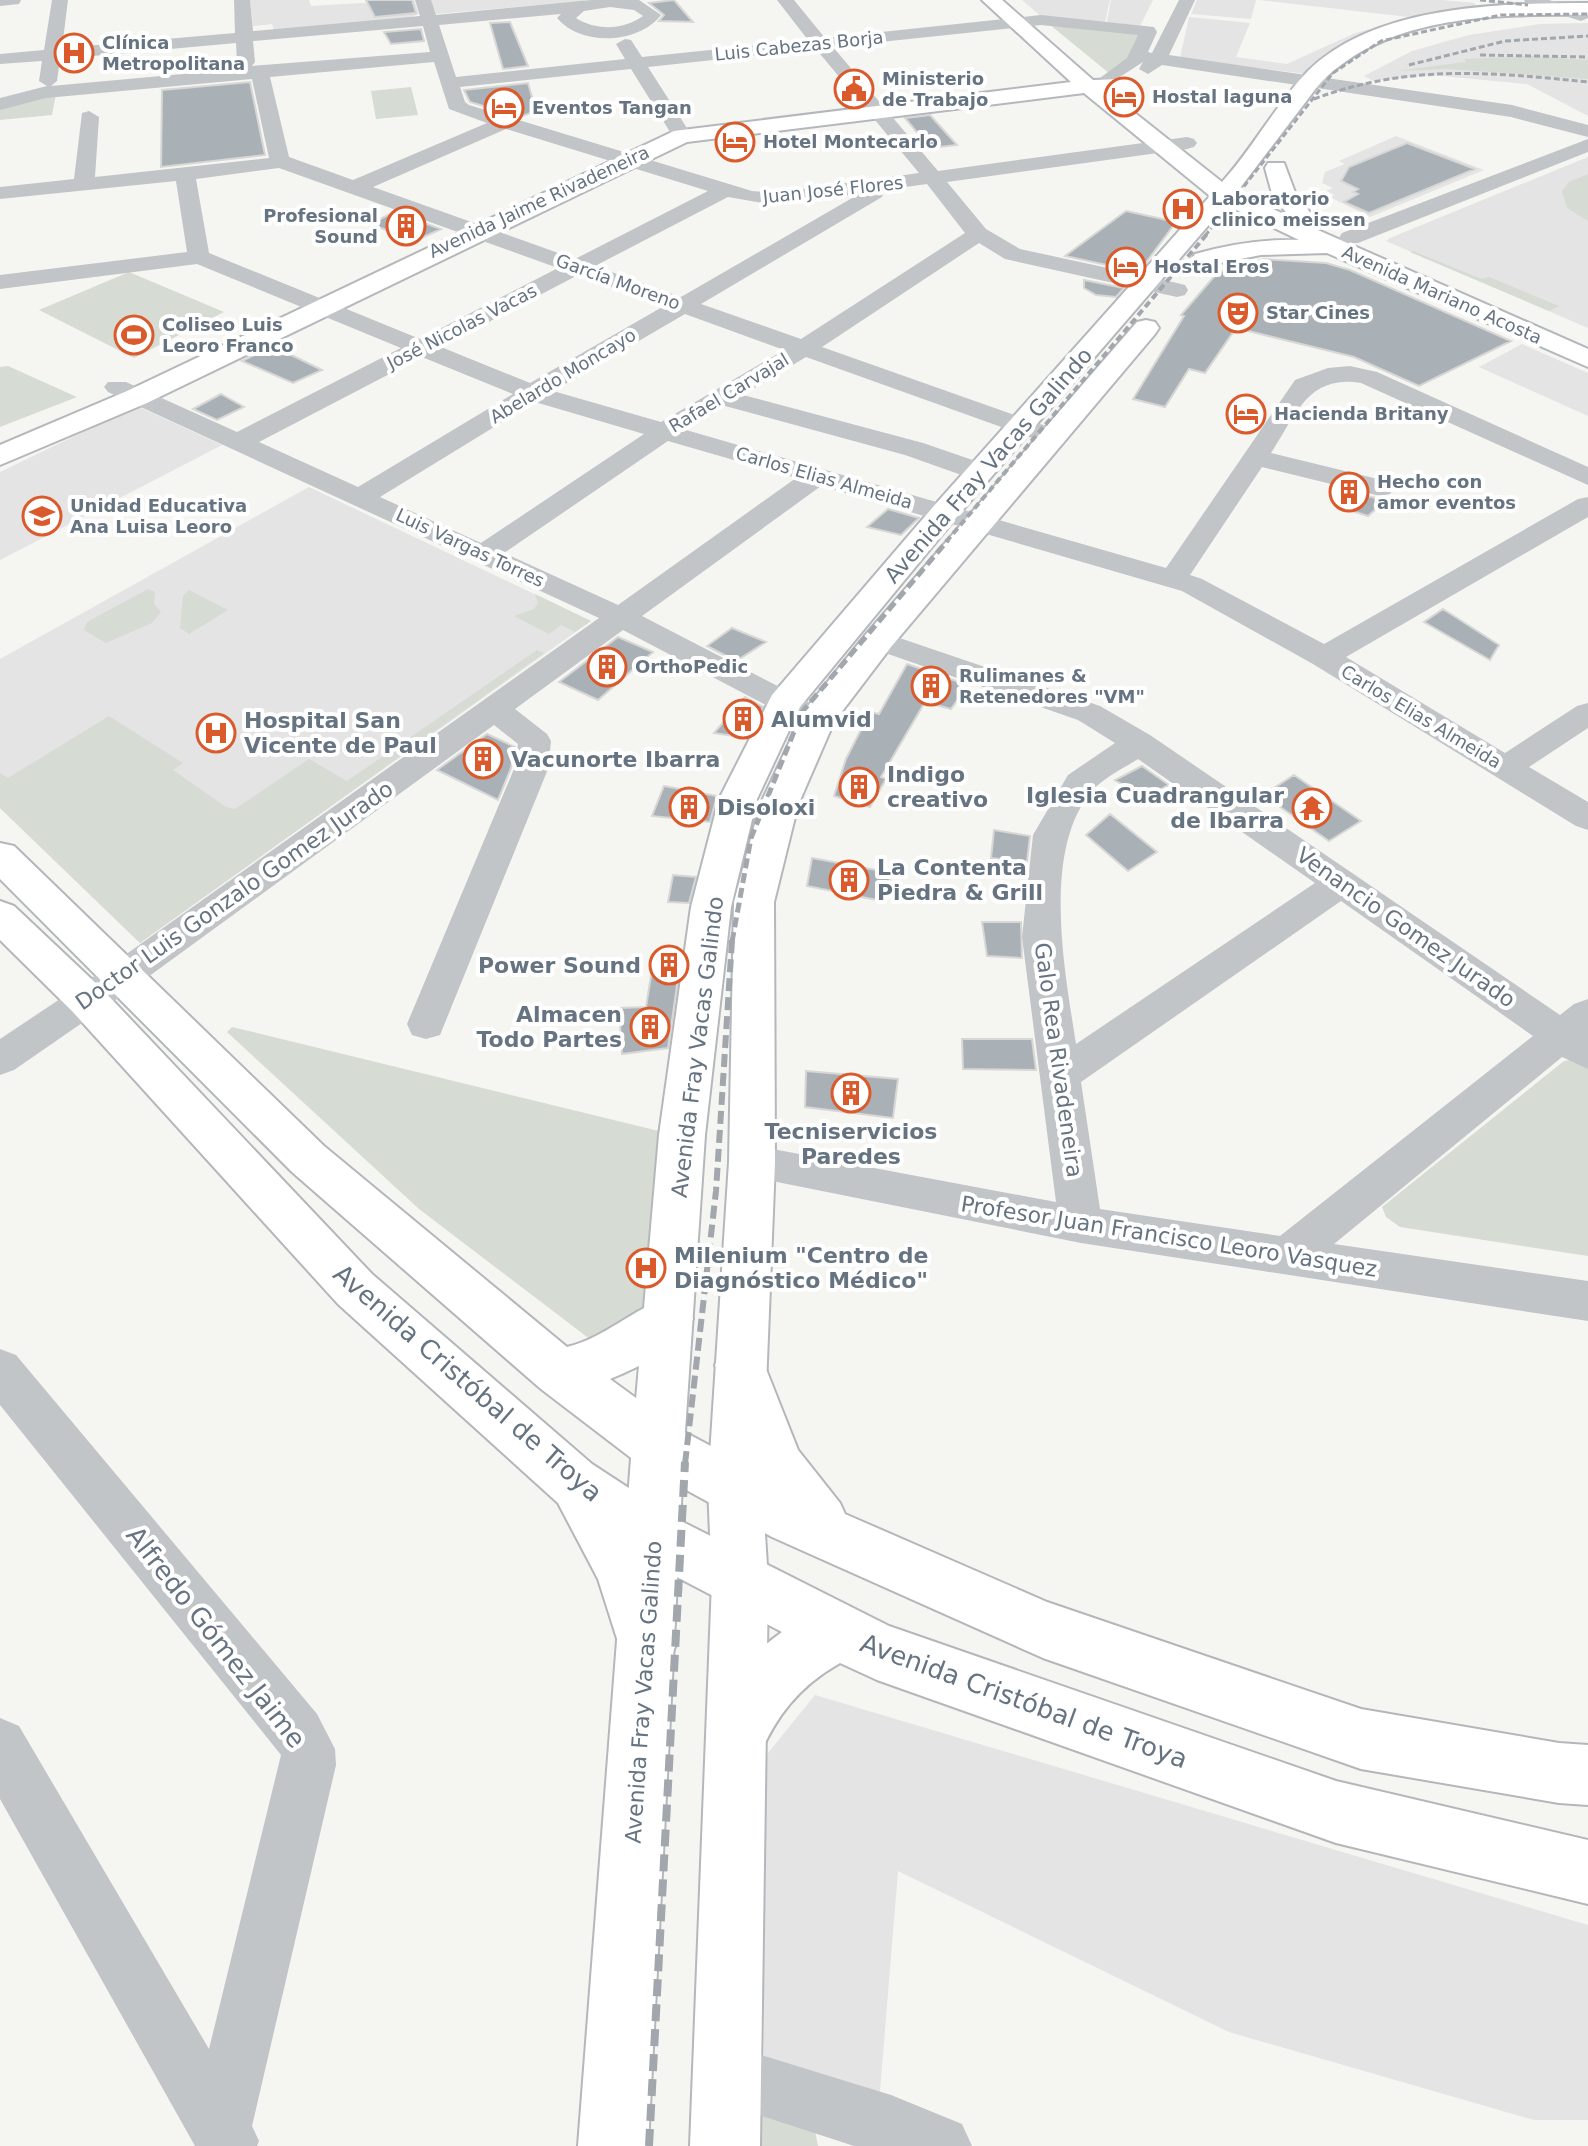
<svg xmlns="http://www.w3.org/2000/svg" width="1588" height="2146" font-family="'DejaVu Sans',sans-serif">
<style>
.built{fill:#e3e4e3}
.green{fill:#d6dcd3}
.building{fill:#aab1b6;stroke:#d7d7d5;stroke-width:2}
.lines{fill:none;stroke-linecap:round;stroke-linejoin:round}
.major-casing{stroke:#b4b8bc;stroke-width:4}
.highway-casing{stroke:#b4b7ba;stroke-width:4}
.minor{fill:#c1c5c8;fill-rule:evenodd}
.major{fill:#fff;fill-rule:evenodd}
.highway{fill:#fff;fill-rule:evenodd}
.rail-far4{stroke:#a2a7ad;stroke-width:3;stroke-dasharray:6 3;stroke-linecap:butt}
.rail-far3{stroke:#a2a7ad;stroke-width:4;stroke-dasharray:7 4;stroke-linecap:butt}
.rail-far2{stroke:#a2a7ad;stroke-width:5;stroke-dasharray:10 5;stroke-linecap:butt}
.rail-far1{stroke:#a2a7ad;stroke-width:6;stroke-dasharray:13 6;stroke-linecap:butt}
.rail{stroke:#a2a7ad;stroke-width:8;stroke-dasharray:17 8;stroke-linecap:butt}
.labels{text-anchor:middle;stroke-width:8;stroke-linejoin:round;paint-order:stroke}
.far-poi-label{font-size:18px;font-weight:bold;fill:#667482;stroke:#fff;text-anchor:start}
.far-street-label{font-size:18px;fill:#667482;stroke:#fff}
.street-label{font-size:22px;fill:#667482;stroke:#fff}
.poi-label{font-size:22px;font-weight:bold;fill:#667482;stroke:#fff;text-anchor:start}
.near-street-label{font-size:26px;fill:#667482;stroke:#fff}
</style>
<rect width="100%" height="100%" fill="#f5f5f2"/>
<path class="built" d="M250,0H309L311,6L414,0L419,14L410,17L274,30L272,24L253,26Z
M430,0H584L585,1L436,14Z
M1022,0H1110L1105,22L1042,17Z
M1111,0H1153L1140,26L1107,22Z
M1197,0H1256L1251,19L1191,14Z
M1259,0H1441L1475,3V10L1429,19L1306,74L1180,58L1189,17L1250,23L1236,57L1287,64L1353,34L1409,17Z
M1588,23V116L1527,84L1432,75L1373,81L1364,76L1412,51L1469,35L1540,24Z
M1396,136L1484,170L1370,217L1330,197L1335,195L1326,191L1333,188L1322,183L1325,172L1345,164L1339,161Z
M1588,157V328L1386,241L1390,238Z
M1522,344L1588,373V416L1479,367Z
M137,406L222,445L0,560V472Z
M309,487L591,621L140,943L0,808V659Z
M815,1695L1588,1925V2120H1534L1229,2032L898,1871L879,2103L764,2056L760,1763Z"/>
<path class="green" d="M1049,24L1143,31L1130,59L1110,74Z
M1533,56L1588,60V79L1447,69L1396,71L1466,62L1464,59Z
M411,87L418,115L376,119L371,91Z
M56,94L52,115L0,120V106Z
M1588,174V221L1567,208L1562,191L1569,182Z
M1413,251L1482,279L1489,277L1559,306L1549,311L1410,252Z
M129,272L224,312L134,358L39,310Z
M8,366L77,397L0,427V367Z
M148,589L155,592L154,604L161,612L152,623L106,643L84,630L87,622Z
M189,590L228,610L189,634L180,628L183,596Z
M535,594L591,621L575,632L561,625L549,634L514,616L534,609L538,603Z
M537,650L544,653L140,943L0,808V773L8,778L109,716L183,763L173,770L226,807L235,809L309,759L347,781Z
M232,1027L663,1132L646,1313L591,1340L419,1209L227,1032Z
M1576,1059L1588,1062V1256L1400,1227L1386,1217L1382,1207L1564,1061Z
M759,2100L814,2126L818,2146H746Z"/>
<path class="building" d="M366,0H412L416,13L375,17Z
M674,0L693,22L659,21L664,15L649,3Z
M510,22L528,66L503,69L490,23Z
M421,29L424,41L391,44L384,32Z
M250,82L265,155L161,167L162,90Z
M528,83L536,111L520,117L470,102L464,90Z
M930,115L957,145L930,148L905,118Z
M1407,143L1475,169L1369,213L1344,202L1358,194L1353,192L1358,189L1341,181L1349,167Z
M1126,211L1176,222L1139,272L1065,256Z
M394,212L441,229L415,241L370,224Z
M1264,259L1326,263L1350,270L1511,341L1419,386L1354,357L1236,328L1205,373L1189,369L1165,407L1133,399L1184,316L1181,315L1218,272Z
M1084,280L1124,288L1116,297L1096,295L1084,288Z
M273,346L322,370L293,383L242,361Z
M221,394L244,407L217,420L193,409Z
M1338,489L1380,499L1385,501L1368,516L1334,505Z
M888,509L919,518L901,535L867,527Z
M1443,609L1499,645L1490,660L1424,622Z
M732,628L766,642L736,661L707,646Z
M618,637L653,652L598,700L559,682Z
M907,664L968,685L951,709L925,702L881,777L886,779L870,807L834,796L846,759L870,712L879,714Z
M745,697L763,707L747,738L714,733Z
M487,734L515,747L511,768L498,800L437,770Z
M1142,766L1169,785L1144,798L1115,780Z
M1294,775L1361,821L1329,841L1263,795Z
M664,786L717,796L710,822L652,816Z
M1110,814L1157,852L1128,871L1086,835Z
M994,830L1030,836L1027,862L991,858Z
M812,858L892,873L882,901L807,886Z
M673,875L696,877L689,903L668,902Z
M982,922H1021L1022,958L987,956Z
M655,951H682L668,1048L622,1054L619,1008L646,1007Z
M962,1039H1032L1036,1070L963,1069Z
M806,1071L898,1079L893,1118L805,1107Z"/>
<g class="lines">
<g class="major-casing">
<path id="major" d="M982,0H1002L1093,80L1123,79L1126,83L1123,87L1106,90L1222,182C1253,148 1276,104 1308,71C1375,5 1500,3 1588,3V15C1497,14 1383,14 1317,87L1237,192L1290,217L1273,197L1265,168L1268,163H1284L1296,195L1313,216L1309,221L1302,223L1588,349V367L1327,253L1261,255L1204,266L1195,264L1192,259L1195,254C1230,244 1263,239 1299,240L1226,205L955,519L800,707L757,799L731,907L705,1135L684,1446L648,2146H578L632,1446L659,1135L691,907L719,799L772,695L933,507L1210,196L1084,93L687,142L147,403L0,465V445L127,391L674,131L1071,82Z
M1146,320L1155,322L1159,328L1155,334L891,647L834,722L798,805L774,902L775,1162L762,1486L768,1582L760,2146H690L712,1582L708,1486L729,1162L734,902L760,805L804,711L867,633L1137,322Z"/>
</g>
<g class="highway-casing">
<path id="highway" d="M0,843L14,846L324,1146L567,1347C604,1338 632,1310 668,1297L686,1303L693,1319C679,1349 639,1367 610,1379L677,1428L752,1468L715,1365L722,1349L740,1342L758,1349L798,1450L840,1503L845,1514L1047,1602L1361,1709L1559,1743L1588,1745V1805L1559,1803L1361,1769L1043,1658L772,1537L639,1464L541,1389L292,1172L0,879Z
M0,901L14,906L102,989L372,1274L592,1464L673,1517L889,1626L1336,1781L1588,1840V1904L1336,1843L877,1680L840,1663C798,1687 775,1717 757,1761L736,1770L715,1761L706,1740C724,1696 742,1660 782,1632L648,1562L664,1605L675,1647L666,1667L646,1676L626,1667L598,1579L558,1503L338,1304L72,1011L0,940Z"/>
</g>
<path class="minor" d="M0,0H21L19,4L0,6Z
M52,0H68L62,48L235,33L234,0H250L253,31L420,16L415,0H431L436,15L591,0H639L661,15C639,44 581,47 557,18L561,14L439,25L456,77L625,59L616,44L625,39L631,40L642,57L808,40L777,0H794L825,38L1041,15L1154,27L1157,32L1148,52L1152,53L1179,0H1195L1169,55L1512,105L1588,125V137L1511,117L1162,65L1148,74L1139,69L1143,62L1109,84L1100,78L1127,58L1138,35L1041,25L833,47L938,171L1187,137L1194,139L1197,143L1194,147L1187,149L947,182L986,229L1020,249L1177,283L1185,285L1188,290L1185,295L1177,297L1005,259L979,243L822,347L1063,432L1067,438L1063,444L1054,446L806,357L743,395L923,443L990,466L993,472L990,478H970L905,455L725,406L686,430L1166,568L1295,380L1328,368L1350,366L1377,372L1588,467V485L1361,383C1308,374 1296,415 1271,453L1390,482L1394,488L1390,494L1380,496L1262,467L1190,575L1202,579L1324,644L1578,499L1588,497V517L1346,657L1505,753L1577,706L1588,703V728L1529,767L1588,802V830L1576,826L1313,664L1182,591L821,486L642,616L828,712L833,719L828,726L817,729L806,726L623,630L515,709L547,734L551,741L548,769L440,1035L426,1039L412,1035L407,1024L514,769L518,744L494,725L137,985L14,1070L0,1075V1039L111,965L599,618L108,392L104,387L108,382H126L237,432L401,348L197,264L0,289V275L187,252L176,181L0,199V187L74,179L82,113L89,111L99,117L95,177L269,158L252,79L46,98L0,110V98L47,86L39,81L42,61L0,64V54L44,50ZM610,7L634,10L643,16C624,30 596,31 576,18L584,11ZM423,26L430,52L252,66L255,62L253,41ZM236,43L237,62L240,66L238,69L51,86L57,81L60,59ZM816,49L919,173L774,193L752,191L469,105L465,102L460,87L631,69L675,140L682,142L692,136L648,67ZM434,62L449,109L487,123L353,180L289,157L270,77ZM506,129L708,191L575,259L373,187ZM279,168L558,268L420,339L209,253L196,179ZM927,184L965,233L801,339L701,304L882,197L884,190ZM859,194L681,297L595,266L728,197L774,205ZM578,275L664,306L530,383L441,347ZM685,314L784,350L661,422L553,391ZM422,357L513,394L358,487L259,442ZM535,402L644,434L481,543L380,497ZM668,441L796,478L618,605L504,553Z
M1524,0H1549L1587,12L1588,18L1581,21L1526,4Z
M1588,139V152L1358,243H1342L1339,238L1342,233Z
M879,631L1100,706L1150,735L1560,1015L1574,1004L1588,999V1069L1562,1057L1334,1244L1588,1281V1321L1081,1243L737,1174L731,1162L737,1150L752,1145L1056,1202L1022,937L1033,835L1068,775L1115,743L1078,720L868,647L864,640L868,633ZM1138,759L1315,883L1076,1044C1065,973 1041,850 1092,791C1103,778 1124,768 1138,759ZM1341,901L1533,1036L1280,1236L1100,1209L1081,1082Z
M0,1349L16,1355L317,1714L335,1749L336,1765L252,2126L259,2141L257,2146H195L0,1799V1718L19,1726L209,2049L281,1755L0,1405Z
M726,2044L891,2095L962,2124L972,2146H854L704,2097L695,2075L704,2053Z"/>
<use href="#major" class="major"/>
<use href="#highway" class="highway"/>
<path class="rail-far4" d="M1480,0L1528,5
M1480,55L1588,57
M1409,65L1505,41L1588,36
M1314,99C1408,64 1491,72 1588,82
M1205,236L1333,73L1381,41L1501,15L1588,14"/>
<path class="rail-far3" d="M946,542L1207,234"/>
<path class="rail-far2" d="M732,942L751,838L802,712L948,540"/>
<path class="rail-far1" d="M685,1464L716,1191L732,940"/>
<path class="rail" d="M649,2146L685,1462"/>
</g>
<defs>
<g id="hospital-ring" transform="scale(2)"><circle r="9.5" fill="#fff" stroke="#db5a2c" stroke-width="1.5"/><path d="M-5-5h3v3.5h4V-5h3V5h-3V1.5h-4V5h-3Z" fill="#db5a2c"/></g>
<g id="civic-ring" transform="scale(2)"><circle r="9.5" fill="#fff" stroke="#db5a2c" stroke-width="1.5"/><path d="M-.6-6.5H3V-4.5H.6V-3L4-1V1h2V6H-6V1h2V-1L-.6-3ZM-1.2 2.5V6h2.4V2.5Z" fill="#db5a2c"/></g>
<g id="hotel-ring" transform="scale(2)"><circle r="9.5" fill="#fff" stroke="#db5a2c" stroke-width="1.5"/><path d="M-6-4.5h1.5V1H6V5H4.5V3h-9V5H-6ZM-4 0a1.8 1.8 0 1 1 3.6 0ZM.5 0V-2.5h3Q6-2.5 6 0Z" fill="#db5a2c"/></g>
<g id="building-ring" transform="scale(2)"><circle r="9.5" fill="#fff" stroke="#db5a2c" stroke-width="1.5"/><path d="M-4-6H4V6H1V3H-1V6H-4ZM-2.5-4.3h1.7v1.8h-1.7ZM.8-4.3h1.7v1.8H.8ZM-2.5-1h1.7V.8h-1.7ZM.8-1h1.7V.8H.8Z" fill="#db5a2c"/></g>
<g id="theatre-ring" transform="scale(2)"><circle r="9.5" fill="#fff" stroke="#db5a2c" stroke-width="1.5"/><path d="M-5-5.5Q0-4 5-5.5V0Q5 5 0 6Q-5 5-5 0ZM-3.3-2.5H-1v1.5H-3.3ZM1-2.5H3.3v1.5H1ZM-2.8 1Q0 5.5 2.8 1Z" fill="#db5a2c"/></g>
<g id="stadium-ring" transform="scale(2)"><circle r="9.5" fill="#fff" stroke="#db5a2c" stroke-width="1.5"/><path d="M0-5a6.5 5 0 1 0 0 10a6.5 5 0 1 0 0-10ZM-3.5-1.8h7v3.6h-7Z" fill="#db5a2c"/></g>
<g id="university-ring" transform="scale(2)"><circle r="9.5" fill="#fff" stroke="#db5a2c" stroke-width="1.5"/><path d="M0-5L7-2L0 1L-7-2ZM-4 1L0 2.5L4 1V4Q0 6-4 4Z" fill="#db5a2c"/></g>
<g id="temple-ring" transform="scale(2)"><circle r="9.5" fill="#fff" stroke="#db5a2c" stroke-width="1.5"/><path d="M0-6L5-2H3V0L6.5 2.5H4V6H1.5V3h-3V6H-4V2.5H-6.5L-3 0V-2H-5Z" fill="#db5a2c"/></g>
</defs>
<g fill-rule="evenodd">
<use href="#hospital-ring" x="74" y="53"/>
<use href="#civic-ring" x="854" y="89"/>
<use href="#hotel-ring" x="1124" y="97"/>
<use href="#hotel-ring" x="504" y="108"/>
<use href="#hotel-ring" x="735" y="142"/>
<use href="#hospital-ring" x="1183" y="209"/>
<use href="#building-ring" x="406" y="226"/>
<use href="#hotel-ring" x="1126" y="267"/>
<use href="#theatre-ring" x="1238" y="313"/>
<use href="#stadium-ring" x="134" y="335"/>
<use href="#hotel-ring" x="1246" y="414"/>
<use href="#building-ring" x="1349" y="492"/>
<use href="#university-ring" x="42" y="516"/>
<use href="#building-ring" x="607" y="667"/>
<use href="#building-ring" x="931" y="686"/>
<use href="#building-ring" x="743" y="719"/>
<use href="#hospital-ring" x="216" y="733"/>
<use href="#building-ring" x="483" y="759"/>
<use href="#building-ring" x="859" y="787"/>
<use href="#building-ring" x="689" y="807"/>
<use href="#temple-ring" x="1312" y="808"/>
<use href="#building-ring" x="849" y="880"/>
<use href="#building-ring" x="669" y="965"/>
<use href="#building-ring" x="650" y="1027"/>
<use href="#building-ring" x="851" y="1093"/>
<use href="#hospital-ring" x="646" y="1268"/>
</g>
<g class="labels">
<g class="far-poi-label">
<text x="102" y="49">Clínica<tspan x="102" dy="21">Metropolitana</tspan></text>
<text x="882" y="85">Ministerio<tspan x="882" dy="21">de Trabajo</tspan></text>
<text x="1152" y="103">Hostal laguna</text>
<text x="532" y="114">Eventos Tangan</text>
<text x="763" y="148">Hotel Montecarlo</text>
<text x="1211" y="205">Laboratorio<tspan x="1211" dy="21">clinico meissen</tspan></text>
<text x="378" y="222" text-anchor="end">Profesional<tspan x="378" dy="21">Sound</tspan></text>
<text x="1154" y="273">Hostal Eros</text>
<text x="1266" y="319">Star Cines</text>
<text x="162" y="331">Coliseo Luis<tspan x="162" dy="21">Leoro Franco</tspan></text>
<text x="1274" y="420">Hacienda Britany</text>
<text x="1377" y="488">Hecho con<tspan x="1377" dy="21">amor eventos</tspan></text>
<text x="70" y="512">Unidad Educativa<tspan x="70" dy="21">Ana Luisa Leoro</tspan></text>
<text x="635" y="673">OrthoPedic</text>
<text x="959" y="682">Rulimanes &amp;<tspan x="959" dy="21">Retenedores "VM"</tspan></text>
</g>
<g class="far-street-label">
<text transform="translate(799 46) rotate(-6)" y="6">Luis Cabezas Borja</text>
<text transform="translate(833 190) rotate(-6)" y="6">Juan José Flores</text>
<text transform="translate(539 202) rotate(-25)" y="6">Avenida Jaime Rivadeneira</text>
<text transform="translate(618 282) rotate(20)" y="6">García Moreno</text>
<text transform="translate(1442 295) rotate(24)" y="6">Avenida Mariano Acosta</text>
<text transform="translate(462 327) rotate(-27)" y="6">José Nicolas Vacas</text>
<text transform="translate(563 376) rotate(-31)" y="6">Abelardo Moncayo</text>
<text transform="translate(729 393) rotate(-31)" y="6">Rafael Carvajal</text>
<text transform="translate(824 478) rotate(16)" y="6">Carlos Elias Almeida</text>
<text transform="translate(470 548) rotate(25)" y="6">Luis Vargas Torres</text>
<text transform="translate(1421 717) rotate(31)" y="6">Carlos Elias Almeida</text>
</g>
<g class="street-label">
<text transform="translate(988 465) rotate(-49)" y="8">Avenida Fray Vacas Galindo</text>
<text transform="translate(234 895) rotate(-35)" y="8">Doctor Luis Gonzalo Gomez Jurado</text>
<text transform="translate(1406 927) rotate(35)" y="8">Venancio Gomez Jurado</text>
<text transform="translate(697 1047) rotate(-83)" y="8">Avenida Fray Vacas Galindo</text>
<text transform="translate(1059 1060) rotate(82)" y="8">Galo Rea Rivadeneira</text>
<text transform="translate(1169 1236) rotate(9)" y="8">Profesor Juan Francisco Leoro Vasquez</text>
<text transform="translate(643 1692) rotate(-86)" y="8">Avenida Fray Vacas Galindo</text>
</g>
<g class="poi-label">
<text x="771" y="727">Alumvid</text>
<text x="244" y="728">Hospital San<tspan x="244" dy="25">Vicente de Paul</tspan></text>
<text x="511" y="767">Vacunorte Ibarra</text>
<text x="887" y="782">Indigo<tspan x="887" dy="25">creativo</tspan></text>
<text x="1284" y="803" text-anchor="end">Iglesia Cuadrangular<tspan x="1284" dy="25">de Ibarra</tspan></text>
<text x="717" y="815">Disoloxi</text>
<text x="877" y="875">La Contenta<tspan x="877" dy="25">Piedra &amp; Grill</tspan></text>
<text x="641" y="973" text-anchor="end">Power Sound</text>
<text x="622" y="1022" text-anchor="end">Almacen<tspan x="622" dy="25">Todo Partes</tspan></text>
<text x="851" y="1139" text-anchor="middle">Tecniservicios<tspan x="851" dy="25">Paredes</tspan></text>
<text x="674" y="1263">Milenium "Centro de<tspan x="674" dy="25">Diagnóstico Médico"</tspan></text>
</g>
<g class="near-street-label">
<text transform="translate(468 1383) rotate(41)" y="9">Avenida Cristóbal de Troya</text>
<text transform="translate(216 1637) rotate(52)" y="9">Alfredo Gómez Jaime</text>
<text transform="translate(1024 1701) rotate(20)" y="9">Avenida Cristóbal de Troya</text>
</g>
</g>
</svg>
